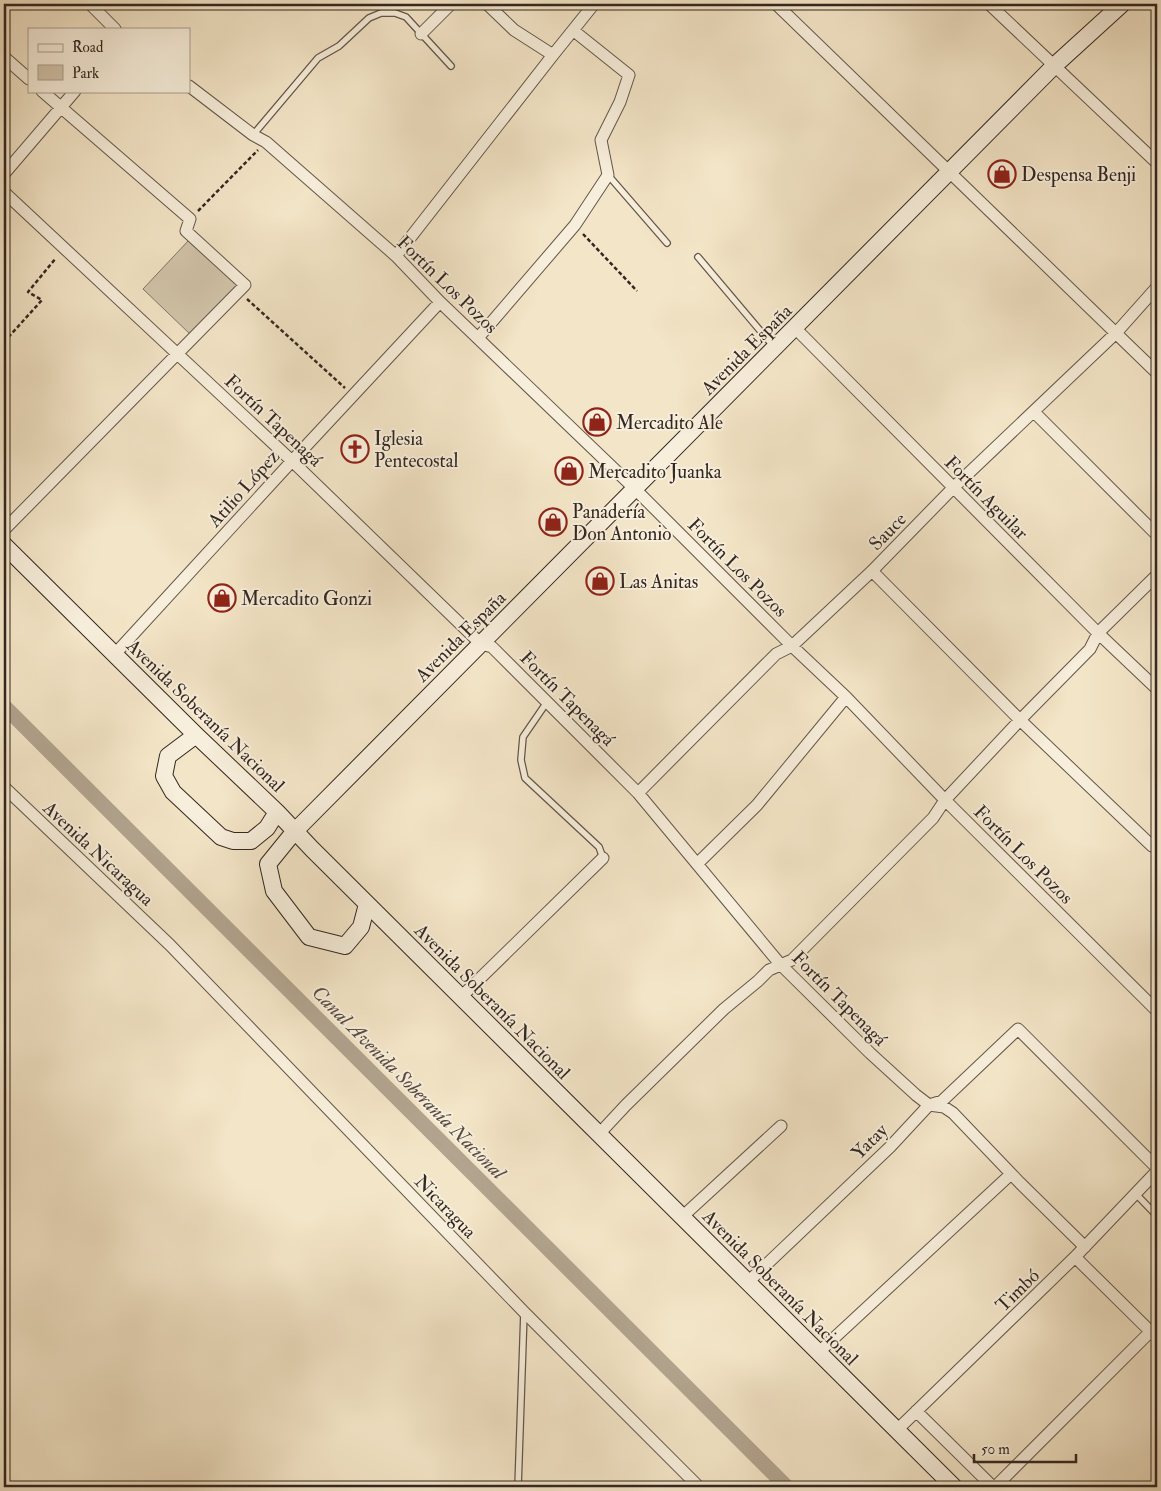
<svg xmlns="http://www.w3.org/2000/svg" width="1161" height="1491" font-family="'IM FELL Double Pica',serif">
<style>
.green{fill:#d2c5ab;stroke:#827666}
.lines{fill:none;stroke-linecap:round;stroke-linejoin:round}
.canal{stroke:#b2a48f;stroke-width:15}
.lane-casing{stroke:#63564a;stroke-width:8}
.street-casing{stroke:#63564a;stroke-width:13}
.secondary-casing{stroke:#332721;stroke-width:18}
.path{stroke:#332721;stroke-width:2.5;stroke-dasharray:4 2.5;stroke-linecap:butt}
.lane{stroke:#f7eedb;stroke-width:5.5}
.street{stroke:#f7eedb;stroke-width:11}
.secondary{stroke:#f7eedb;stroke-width:16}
.labels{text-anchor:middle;stroke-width:4;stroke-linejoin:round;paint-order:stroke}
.poi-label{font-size:19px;fill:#332721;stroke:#f7eedb;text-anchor:start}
.street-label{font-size:19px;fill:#332721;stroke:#f7eedb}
.water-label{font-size:20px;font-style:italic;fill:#594c42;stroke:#f7eedb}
</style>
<rect width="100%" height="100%" fill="#f3e5c7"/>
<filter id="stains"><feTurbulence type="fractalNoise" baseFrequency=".004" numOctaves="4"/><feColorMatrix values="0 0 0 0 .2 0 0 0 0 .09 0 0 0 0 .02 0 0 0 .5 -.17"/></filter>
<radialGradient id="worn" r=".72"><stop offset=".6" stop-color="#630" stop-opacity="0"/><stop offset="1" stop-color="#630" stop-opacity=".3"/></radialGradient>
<path class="green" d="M189,240L238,286L191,335L143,289Z"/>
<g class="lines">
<path class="canal" d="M4,706L787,1487"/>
<g class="lane-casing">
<path id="lane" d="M253,135L318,58L339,46L369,18L381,13H395L406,17L451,66
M608,175L667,243
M698,257L774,347
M547,702L523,737L521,760L525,778L599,847L603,858
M1136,1194L1157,1216
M518,1487L524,1312"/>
</g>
<g class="street-casing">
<path id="street" d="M90,4L115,29
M487,4L514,30L553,55
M776,4L1157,373
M989,4L1157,163
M421,34L451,4
M4,57L29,79
M189,86L253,135L266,142L396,256L440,302L635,489L792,646L846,697L945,800L1157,1011
M4,174L75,91
M4,192L292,461L481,644L492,647L638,793L780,964L870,1053L916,1095L929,1105L944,1107L953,1113L1020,1183L1085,1247
M396,256L553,55L594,4
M795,328L1098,633L1157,689
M478,338L575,225L608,175L601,140L620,102L629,75L574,31
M1034,412L1157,535
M4,530L245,285L186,231L190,219L42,91
M872,571L1020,720L1152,846L1157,848
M115,654L292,461L440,302
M4,787L170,945L524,1312L699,1487
M638,793L776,654L792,646L872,571L953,488L1116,333L1157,287
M697,864L757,805L846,697
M461,997L603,858
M599,1134L626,1105L724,1009L758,981L769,970L792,960L933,818L945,800L1020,720L1090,649L1098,633L1157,575
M682,1217L781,1126
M1075,1257L1157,1338
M748,1282L890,1147L929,1105L942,1101L1018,1029L1157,1168
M819,1352L1011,1174
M916,1411L993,1487
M897,1430L1075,1257L1157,1171
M995,1487L1151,1331"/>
</g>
<g class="secondary-casing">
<path id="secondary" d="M4,545L196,735L277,812L312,849L954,1487
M196,735L168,756L164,776L173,792L221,837L233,841H251L267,828L277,812
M367,904L361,927L345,946L309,937L274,891L268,864L294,832L1054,66L1122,4"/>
</g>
<path class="path" d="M198,211L258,150
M583,234L637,291
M247,299L345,388
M4,342L42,300L28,292L56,258"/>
<use href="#lane" class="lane"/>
<use href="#street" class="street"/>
<use href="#secondary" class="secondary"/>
</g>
<defs>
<g id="shop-ring" transform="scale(1.4375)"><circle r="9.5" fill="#f7eedb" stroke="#8f2418" stroke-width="1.5"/><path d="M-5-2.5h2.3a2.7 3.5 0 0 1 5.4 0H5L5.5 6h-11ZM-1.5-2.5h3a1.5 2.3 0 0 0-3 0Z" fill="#8f2418"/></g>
<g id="church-ring" transform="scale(1.4375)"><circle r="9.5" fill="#f7eedb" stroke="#8f2418" stroke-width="1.5"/><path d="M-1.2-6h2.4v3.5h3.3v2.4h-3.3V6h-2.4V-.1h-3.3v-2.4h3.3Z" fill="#8f2418"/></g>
</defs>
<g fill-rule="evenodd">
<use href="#shop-ring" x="1002" y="174"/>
<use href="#shop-ring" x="597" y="422"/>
<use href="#church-ring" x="355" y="449"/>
<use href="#shop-ring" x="569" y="471"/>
<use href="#shop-ring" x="553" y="522"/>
<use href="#shop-ring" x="600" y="581"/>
<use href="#shop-ring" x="222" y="598"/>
</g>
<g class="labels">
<g class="poi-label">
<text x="1021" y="181">Despensa Benji</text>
<text x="616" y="429">Mercadito Ale</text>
<text x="374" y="445">Iglesia<tspan x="374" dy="22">Pentecostal</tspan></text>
<text x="588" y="478">Mercadito Juanka</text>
<text x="572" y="518">Panadería<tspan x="572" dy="22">Don Antonio</tspan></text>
<text x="619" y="588">Las Anitas</text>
<text x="241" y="605">Mercadito Gonzi</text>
</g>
<g class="street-label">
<text transform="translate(448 284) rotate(44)" y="7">Fortín Los Pozos</text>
<text transform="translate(746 349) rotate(-45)" y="7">Avenida España</text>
<text transform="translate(274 420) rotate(43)" y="7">Fortín Tapenagá</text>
<text transform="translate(243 488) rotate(-48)" y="7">Atilio López</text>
<text transform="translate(987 497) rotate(45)" y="7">Fortín Aguilar</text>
<text transform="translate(887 531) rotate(-46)" y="7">Sauce</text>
<text transform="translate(738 567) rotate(45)" y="7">Fortín Los Pozos</text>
<text transform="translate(460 636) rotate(-45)" y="7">Avenida España</text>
<text transform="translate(568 698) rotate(45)" y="7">Fortín Tapenagá</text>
<text transform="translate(206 715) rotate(44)" y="7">Avenida Soberanía Nacional</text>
<text transform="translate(99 853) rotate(43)" y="7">Avenida Nicaragua</text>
<text transform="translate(1024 854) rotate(45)" y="7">Fortín Los Pozos</text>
<text transform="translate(840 998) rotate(45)" y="7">Fortín Tapenagá</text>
<text transform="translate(493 1001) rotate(45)" y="7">Avenida Soberanía Nacional</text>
<text transform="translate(869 1141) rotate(-45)" y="7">Yatay</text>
<text transform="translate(446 1206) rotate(46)" y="7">Nicaragua</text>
<text transform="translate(781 1287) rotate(45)" y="7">Avenida Soberanía Nacional</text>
<text transform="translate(1017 1290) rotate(-44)" y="7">Timbó</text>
</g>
<g class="water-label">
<text transform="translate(409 1082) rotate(45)" y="7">Canal Avenida Soberanía Nacional</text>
</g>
</g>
<rect width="1161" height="1491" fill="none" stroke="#f3e5c7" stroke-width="20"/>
<rect x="5" y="5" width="1151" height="1481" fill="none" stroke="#332721" stroke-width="2.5"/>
<rect x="10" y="10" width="1141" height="1471" fill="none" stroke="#332721"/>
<rect x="28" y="28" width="162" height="65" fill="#f7eedb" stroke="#a99e91"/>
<rect x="38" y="44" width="25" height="8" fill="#f7eedb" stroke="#a99e91"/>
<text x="72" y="52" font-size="15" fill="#332721">Road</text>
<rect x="38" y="65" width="25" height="15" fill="#d2c5ab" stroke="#a99e91"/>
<text x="72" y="78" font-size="15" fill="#332721">Park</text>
<path d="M974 1454v8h102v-8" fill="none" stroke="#332721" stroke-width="2.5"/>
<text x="981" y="1454" font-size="15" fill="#332721" stroke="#f7eedb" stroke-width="4" paint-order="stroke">50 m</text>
<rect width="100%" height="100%" filter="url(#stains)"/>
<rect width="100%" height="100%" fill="url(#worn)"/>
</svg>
